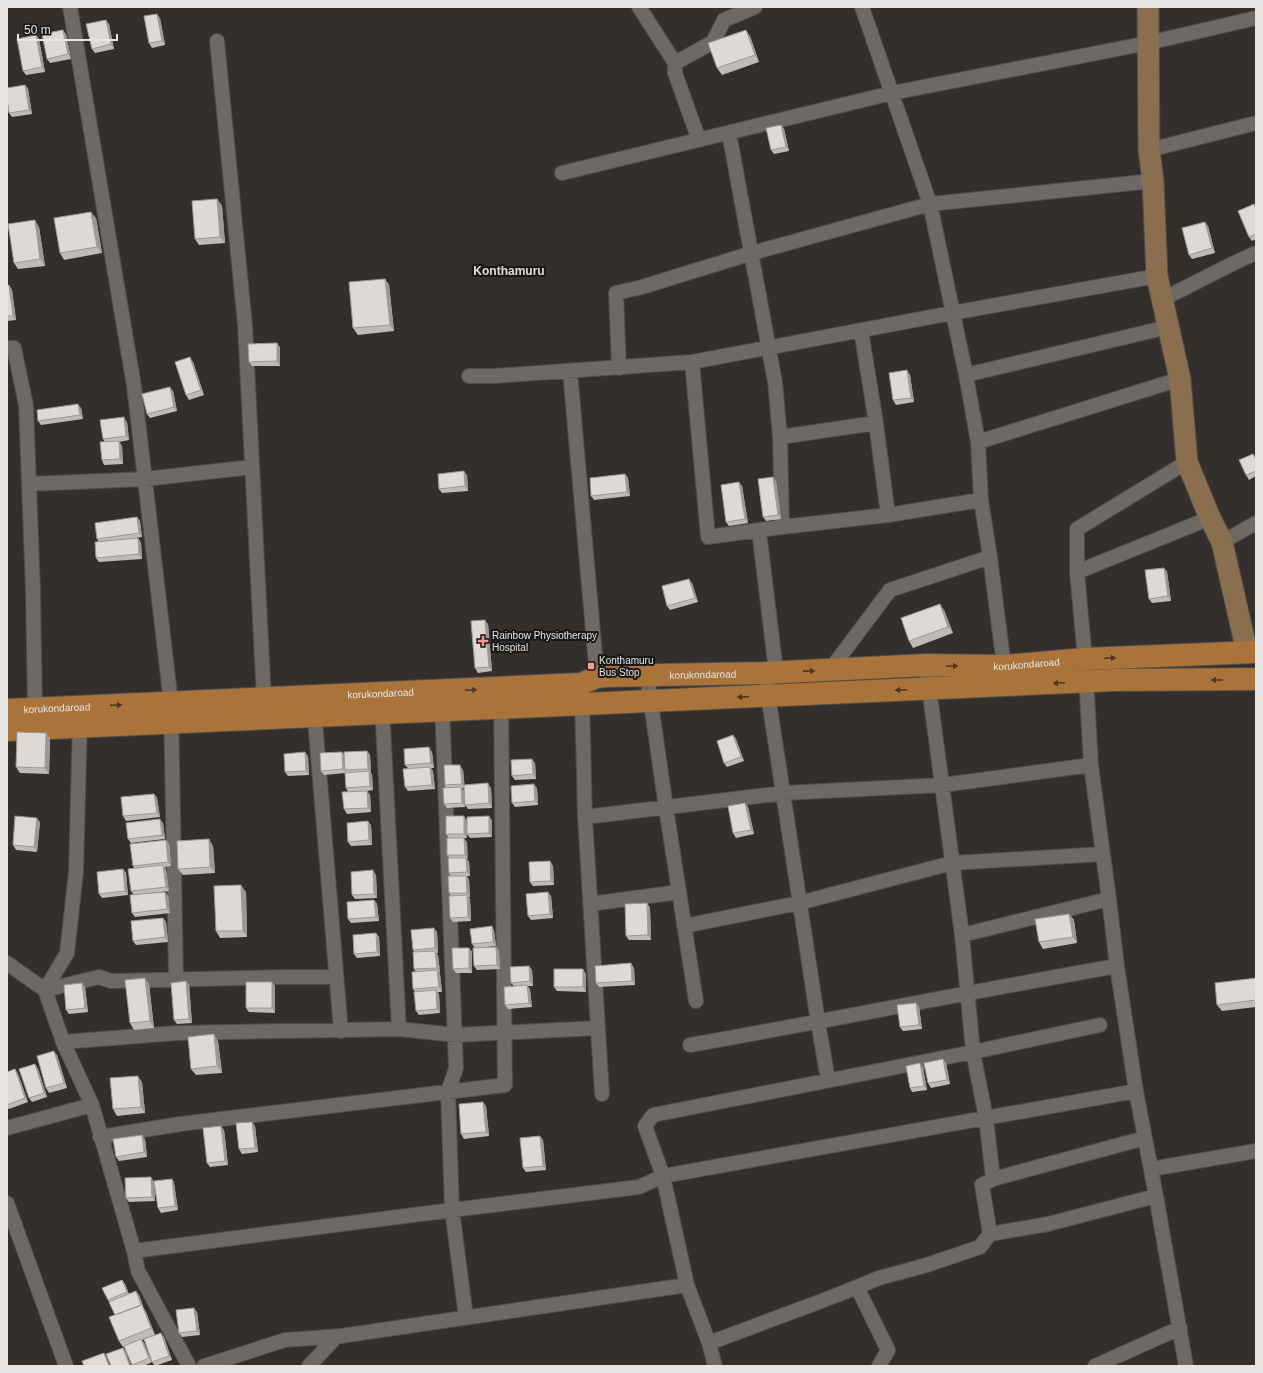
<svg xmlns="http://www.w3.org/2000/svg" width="1263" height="1373" font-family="Arial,sans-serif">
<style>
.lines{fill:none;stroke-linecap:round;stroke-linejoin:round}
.minor-casing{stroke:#4f4d4a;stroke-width:16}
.secondary-casing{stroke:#4f4d4a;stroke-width:23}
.primary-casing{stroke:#4f4d4a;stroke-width:24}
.minor{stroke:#6d6965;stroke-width:14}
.secondary{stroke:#8b6e4f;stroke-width:21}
.primary{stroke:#aa7339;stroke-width:22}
.wall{fill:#bfbbb8}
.shaded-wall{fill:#9b9896}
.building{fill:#ded9d6;stroke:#9b9896}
.oneway{fill:#4b3722}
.poi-dot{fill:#f59c93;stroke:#181716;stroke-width:1.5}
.labels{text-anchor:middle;stroke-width:4;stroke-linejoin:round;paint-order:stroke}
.poi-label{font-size:10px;fill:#e7e5e3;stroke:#181716;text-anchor:start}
.street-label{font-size:10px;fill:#e7e5e3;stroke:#181716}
.quarter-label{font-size:12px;font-weight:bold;fill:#e2deda;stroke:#181716}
</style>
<rect width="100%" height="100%" fill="#322f2c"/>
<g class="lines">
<g class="minor-casing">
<path id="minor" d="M70,7L134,386L171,703L176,980
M639,7L675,63V73L699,140
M862,7L930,204L966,375L978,442L981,500L990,557L1004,666
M217,41L245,325L264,699
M675,63L713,42L724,20L755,7
M729,133L775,382L780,437L782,527
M1149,150L1256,123
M562,173L892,93L1148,43L1256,18
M1163,299L1234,263L1256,253
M861,330L876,423L888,515
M7,348H14L26,405L33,591L35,709
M692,362L708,537L782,527L888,515L981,500
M619,368L616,293L642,287L752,253L930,204L1153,181
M570,371L597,677
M966,375L1168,327
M469,376H494L692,362L952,313L1157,276
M780,437L876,423
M978,442L1180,379
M29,484L145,479L252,467
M759,531L776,671
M1222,542L1256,523
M1077,572L1210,518
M926,665L962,935L973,1052L986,1118L993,1179
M830,670L890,590L990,557
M647,675L666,808L696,1001
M767,688L818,1022L828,1080
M582,697L585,817L602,1094
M442,704L456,1068L448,1092L452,1210L466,1317
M382,706L399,1029
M314,709L341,1031
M80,719L76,872L67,953L45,990L63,1042L92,1105L134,1251L138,1271L189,1366
M585,817L784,793L943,785L1091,765
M590,904L679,892
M684,926L799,903L952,863L1103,854
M962,935L1109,899
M7,963L45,990L99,977L111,981L285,977H336
M63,1042L177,1033L399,1029L456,1035L598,1028
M690,1045C832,1020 974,991 1117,966
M7,1128L92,1105
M100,1137L180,1124L505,1085L501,701
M1151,1169L1256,1151
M1156,1196L1136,1091L1117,966L1109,899L1091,765L1085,659L1077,572V529L1187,462
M7,1203L66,1366
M990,1234L982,1185L993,1179L1145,1138
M134,1251L452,1210L639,1187L663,1176L1136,1091
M857,1287L888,1350L879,1366
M709,1343L840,1294L879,1278L927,1265L980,1247L990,1234L1048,1224L1156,1196L1186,1366
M204,1366L285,1340L341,1336L687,1285
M309,1366L337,1336
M715,1366L709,1343L687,1285L663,1176L645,1126L653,1115L973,1052L1100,1025
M1095,1366L1180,1328"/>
</g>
<g class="secondary-casing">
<path id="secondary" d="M1148,7L1149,150L1153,181L1157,276L1180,379L1187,462L1210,518L1222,542L1247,652"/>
</g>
<g class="primary-casing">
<g id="primary">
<path id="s1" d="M7,710L581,684L597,677L606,676L764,673L926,665L1004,666L1085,659L1256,652"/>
<path d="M7,730L1115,680L1256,679"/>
</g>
</g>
<use href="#minor" class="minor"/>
<use href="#secondary" class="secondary"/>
<use href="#primary" class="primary"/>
</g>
<path class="wall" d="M160,18L165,45L152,48L149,43Z
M109,24L114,49L95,53L92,49Z
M66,34L71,59L50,63L47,59Z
M36,35L39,39L45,72L26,75L23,71Z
M750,36L759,62L722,75L717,68Z
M25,85L28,89L32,114L12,117L9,113Z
M781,125L784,129L789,151L774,154L771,150Z
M217,199L222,206L225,243L199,245L195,239Z
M1254,204L1256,207V239L1252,241L1249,237Z
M96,218L102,253L64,260L60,253Z
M1208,226L1215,253L1192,259L1189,255Z
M39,227L45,266L18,269L14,263Z
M385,279L389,285L394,331L358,335L353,328Z
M9,285L12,290L16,320L7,321V286Z
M280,347V366H252L249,362Z
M193,362L204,395L189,400L186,395Z
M907,370L910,375L914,402L896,405L893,400Z
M173,391L177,411L150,418L147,414Z
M81,408L83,419L41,425L38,421Z
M127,422L129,440L119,442L122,446L123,464L104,465L102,460L105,442L103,439Z
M1253,454L1256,458V476L1249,480L1246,475Z
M625,474L628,478L630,496L594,500L591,496Z
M467,475L468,491L442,493L439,489Z
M776,481L781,519L766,521L763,517Z
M742,486L748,523L729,526L726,522Z
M137,517L140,521L142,537L123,540L138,538L141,543L142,559L99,562L96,558L99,542L97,539Z
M1164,568L1167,572L1171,601L1152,603L1149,599Z
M692,583L698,602L670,610L667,606Z
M944,610L953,633L913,648L909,641Z
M488,624L492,671L478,673L475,668Z
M46,733L50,739L49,774L20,773L16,767Z
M733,735L736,739L744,761L727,767L724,763Z
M367,751L370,755L371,773L372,775L373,790L367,791L370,795L371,812L347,814L344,809L348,792L346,788L345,773L324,775L321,771L342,752L344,755Z
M432,752L434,768H431L433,771L435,789L408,791L405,787L408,768L405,765Z
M308,756L309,775L288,776L285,772Z
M535,763L536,779L515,780L512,776Z
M463,770L464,785L491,788L492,808L468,809L465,805L464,788H462L464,791L465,807L447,808L444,804L446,788L445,785Z
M537,788L538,805L515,807L512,803Z
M154,794L157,798L160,817L126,821L123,816Z
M745,803L748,807L754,834L736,838L733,833Z
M489,816L492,821V837L470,838L467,834V838H449L446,834L467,820Z
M40,822L37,852L16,850L13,845Z
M163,823L165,839L131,843L128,839Z
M371,825L372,845L351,846L348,842Z
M166,840L169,844L171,866L165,867L166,870L169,891L134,895L131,891L134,868L133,866Z
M467,842V859L469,862L470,876H467L469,880L470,897H468L470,899L471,921L453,922L450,918L451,896L449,893L451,876L449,873L450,858L447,855Z
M213,846L215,873L183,875L178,869Z
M550,861L553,866L554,885L533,886L530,882Z
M123,869L126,873L128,895L102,898L99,894Z
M376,875L377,898L355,899L352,895Z
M246,892L247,937L220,938L216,931Z
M168,896L170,913L135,917L132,913Z
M551,896L553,918L531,920L528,916Z
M374,900L377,904L379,921L351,923L348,919Z
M647,903L650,908L651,940H629L626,936Z
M1069,914L1074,920L1077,943L1043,949L1039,942Z
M163,918L166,922L168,942L136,945L133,941Z
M492,926L494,931L496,946L478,948L496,947L499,951L500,969L477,970L474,966L475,948L472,944Z
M437,932L438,953H436L438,955L440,972H439L440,974L442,992H437L439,994L440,1013L419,1015L416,1011L415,992L413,989L416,972L414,969V952L413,950Z
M376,933L379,937L380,956L357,958L354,954Z
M469,948L472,952V973H456L453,969Z
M529,966L532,970L533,986H528L530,990L532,1007L508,1009L505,1005L514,986L511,983Z
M634,968L635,985L599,987L596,983Z
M586,974V992L557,991L554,987Z
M1256,978V1007L1222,1011L1217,1005Z
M186,981L189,985L192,1023L177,1024L174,1020Z
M149,984L154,1028L134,1030L130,1023Z
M275,986V1013L249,1012L246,1008Z
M85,987L88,1012L69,1014L66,1010Z
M916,1003L919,1007L922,1029L903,1031L900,1027Z
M218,1041L222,1073L196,1075L191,1069Z
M57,1055L67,1088L49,1093L46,1088Z
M946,1063L950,1084L931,1088L928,1083Z
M35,1064L38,1069L47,1097L32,1102L29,1098Z
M923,1068L927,1090L912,1092L910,1088Z
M15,1069L18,1074L28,1102L9,1109L7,1107V1072Z
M142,1082L145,1113L117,1116L113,1109Z
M486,1106L489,1136L464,1139L461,1134Z
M255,1126L258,1152L242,1154L239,1149Z
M224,1130L228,1165L210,1167L207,1163Z
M145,1139L147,1157L119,1161L116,1157Z
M543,1140L546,1170L526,1172L523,1168Z
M172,1179L174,1183L178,1210L161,1213L158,1208L154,1185L155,1201L129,1202L126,1198L154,1181Z
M122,1280L125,1284L129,1294L136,1291L139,1295L144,1309L146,1312L155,1335L142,1340L144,1343L152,1362L144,1366H132L124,1347H123L119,1341L115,1315L111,1305L108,1300Z
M197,1312L200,1335L182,1337L179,1333Z
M164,1337L172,1360L155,1366L152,1362Z"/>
<path class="shaded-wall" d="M157,14L160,18L165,45L162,41Z
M106,20L109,24L114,49L111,44Z
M63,30L66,34L71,59L68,54Z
M746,30L750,36L759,62L755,55Z
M36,35L39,39L45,72L42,67Z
M25,85L28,89L32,114L29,110Z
M781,125L784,129L789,151L786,147Z
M217,199L222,206L225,243L220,237Z
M91,212L96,218L102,253L97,247Z
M35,220L39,227L45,266L40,259Z
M1205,222L1208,226L1215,253L1212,248Z
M385,279L389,285L394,331L390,325Z
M9,285L12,290L16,320L13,316Z
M277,343L280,347V366L277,361Z
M190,357L193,362L204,395L201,390Z
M907,370L910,375L914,402L911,398Z
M170,387L173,391L177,411L174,407Z
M78,404L81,408L83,419L80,415Z
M124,417L127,422L129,440L126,436Z
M119,441L122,446L123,464L120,459Z
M464,471L467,475L468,491L465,486Z
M625,474L628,478L630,496L627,492Z
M773,477L776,481L781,519L778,515Z
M739,482L742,486L748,523L745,519Z
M137,517L140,521L142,537L139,533Z
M138,538L141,543L142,559L139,554Z
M1164,568L1167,572L1171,601L1168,596Z
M689,579L692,583L698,602L695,598Z
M940,604L944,610L953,633L948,627Z
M485,620L488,624L492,671L489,667Z
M46,733L50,739L49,774L45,768Z
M733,735L736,739L744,761L741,757Z
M429,747L432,752L434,768L431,763Z
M367,751L370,755L371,773L368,769Z
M305,752L308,756L309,775L306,771Z
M342,752L345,756V770L346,773L343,769Z
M532,759L535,763L536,779L533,774Z
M460,765L463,770L465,788L462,784Z
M430,767L433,771L435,789L432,785Z
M369,771L372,775L373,790L370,786Z
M488,783L491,788L492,808L489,803Z
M534,784L537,788L538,805L535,801Z
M461,787L464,791L465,807L462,803Z
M367,791L370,795L371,812L368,808Z
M154,794L157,798L160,817L157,813Z
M745,803L748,807L754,834L751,830Z
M464,816L467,821V838L464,834Z
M489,816L492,821V837L489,833Z
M37,818L40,822L37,852L34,847Z
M160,819L163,823L165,839L162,835Z
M368,821L371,825L372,845L369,840Z
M464,838L467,842L468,859L465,855Z
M209,839L213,846L215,873L210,867Z
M166,840L169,844L171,866L168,862Z
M466,858L469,862L470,876L467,872Z
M550,861L553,866L554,885L551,881Z
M163,865L166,870L169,891L166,887Z
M123,869L126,873L128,895L125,891Z
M373,870L376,875L377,898L374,894Z
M466,876L469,880L470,897L467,893Z
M241,885L246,892L247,937L243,931Z
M165,892L168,896L170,913L167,909Z
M548,892L551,896L553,918L550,914Z
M467,895L470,899L471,921L468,917Z
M374,900L377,904L379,921L376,917Z
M647,903L650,908L651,940L648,935Z
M1069,914L1074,920L1077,943L1073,937Z
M163,918L166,922L168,942L165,937Z
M492,926L494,931L496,946L493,942Z
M434,928L437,932L438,953L435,948Z
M376,933L379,937L380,956L377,952Z
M496,947L499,951L500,969L497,965Z
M469,948L472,952V973L469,968Z
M435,951L438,955L440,972L437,968Z
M631,963L634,968L635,985L632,981Z
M529,966L532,970L533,986L530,981Z
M583,969L586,974V992L583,987Z
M437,970L440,974L442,992L439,987Z
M145,978L149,984L154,1028L150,1021Z
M186,981L189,985L192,1023L189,1019Z
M272,982L275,986V1013L272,1008Z
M82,983L85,987L88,1012L85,1008Z
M527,985L530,990L532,1007L529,1003Z
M436,990L439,994L440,1013L437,1009Z
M916,1003L919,1007L922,1029L919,1025Z
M214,1034L218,1041L222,1073L217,1066Z
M54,1051L57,1055L67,1088L64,1083Z
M943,1059L946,1063L950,1084L947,1080Z
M920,1063L923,1068L927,1090L924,1086Z
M35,1064L38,1069L47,1097L44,1093Z
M15,1069L18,1074L28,1102L25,1098Z
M138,1076L142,1082L145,1113L141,1107Z
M483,1102L486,1106L489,1136L486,1132Z
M252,1122L255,1126L258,1152L255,1148Z
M221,1126L224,1130L228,1165L225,1161Z
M142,1135L145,1139L147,1157L144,1152Z
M540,1136L543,1140L546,1170L543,1166Z
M151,1177L154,1182L155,1201L152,1197Z
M172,1179L174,1183L178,1210L175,1206Z
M122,1280L125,1284L130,1297L127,1292Z
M136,1291L139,1295L144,1309L146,1312L155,1335L151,1328Z
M194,1308L197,1312L200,1335L197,1331Z
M161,1333L164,1337L172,1360L169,1356Z
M141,1339L144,1343L152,1362L149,1358Z
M123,1348L126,1352L131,1366H130Z
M104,1353L107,1358L110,1366H109Z"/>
<path class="building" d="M157,14L162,41L149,43L144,16Z
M106,20L111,44L92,49L86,24Z
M63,30L68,54L47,59L42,34Z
M746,30L755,55L717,68L708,43Z
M36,35L42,67L23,71L17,39Z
M25,85L29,110L9,113L7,98V88Z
M781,125L786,147L771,150L766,128Z
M217,199L220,237L195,239L192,201Z
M1254,204L1256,210V234L1249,237L1238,211Z
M91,212L97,247L60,253L54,218Z
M35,220L40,259L14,263L8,224Z
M1205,222L1212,248L1189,255L1182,228Z
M385,279L390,325L353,328L349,282Z
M9,285L13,316H7V286Z
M277,343V361L249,362L248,344Z
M190,357L201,390L186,395L175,362Z
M907,370L911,398L893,400L889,373Z
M170,387L174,407L147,414L142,394Z
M78,404L80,415L38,421L37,410Z
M124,417L126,436L103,439L100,420Z
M119,441L120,459L102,460L100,442Z
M1253,454L1256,460V471L1246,475L1239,460Z
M464,471L465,486L439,489L438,474Z
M625,474L627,492L591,496L590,478Z
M773,477L778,515L763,517L758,479Z
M739,482L745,519L726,522L721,485Z
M137,517L139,533L97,539L95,523Z
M138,538L139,554L96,558L95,542Z
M1164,568L1168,596L1149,599L1145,570Z
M689,579L695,598L667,606L662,586Z
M940,604L948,627L909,641L901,618Z
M485,620L489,667L475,668L471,621Z
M17,732L46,733L45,768L16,767Z
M733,735L741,757L724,763L717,741Z
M429,747L431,763L405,765L404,749Z
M367,751L368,769L345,770L344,752Z
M305,752L306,771L285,772L284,754Z
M342,752L343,769L321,771L320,753Z
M532,759L533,774L512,776L511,760Z
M444,765H460L462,784L445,785Z
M430,767L432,785L405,787L403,769Z
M369,771L370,786L346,788L345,773Z
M488,783L489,803L465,805L464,785Z
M534,784L535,801L512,803L511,786Z
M461,787L462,803L444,804L443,788Z
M367,791L368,808L344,809L342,792Z
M154,794L157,813L123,816L121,797Z
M745,803L751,830L733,833L728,806Z
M15,816L37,818L34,847L13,845Z
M446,816H464V834H446Z
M489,816V833L467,834V817Z
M160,819L162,835L128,839L126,823Z
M368,821L369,840L348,842L347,823Z
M447,838H464L465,855H447Z
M209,839L210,867L178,869L177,841Z
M166,840L168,862L133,866L130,844Z
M448,858H466L467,872L449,873Z
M550,861L551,881L530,882L529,862Z
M163,865L166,887L131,891L128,869Z
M123,869L125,891L99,894L97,872Z
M373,870L374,894L352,895L351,872Z
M448,876H466L467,893H449Z
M241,885L243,931H216L214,886Z
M165,892L167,909L132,913L130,895Z
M548,892L550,914L528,916L526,894Z
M467,895L468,917L450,918L449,896Z
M374,900L376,917L348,919L347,902Z
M647,903L648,935L626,936L625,904Z
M1069,914L1073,937L1039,942L1035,919Z
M163,918L165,937L133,941L131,921Z
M492,926L493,942L472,944L470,929Z
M434,928L435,948L413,950L411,930Z
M376,933L377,952L354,954L353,935Z
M496,947L497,965L474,966L473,948Z
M452,948H469V968L453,969Z
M435,951L437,968L414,969L413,952Z
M631,963L632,981L596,983L595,966Z
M529,966L530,981L511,983L510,967Z
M554,969H583V987H554Z
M437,970L439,987L413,989L412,972Z
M145,978L150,1021L130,1023L125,980Z
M1256,978V1000L1217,1005L1215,983Z
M186,981L189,1019L174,1020L171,983Z
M246,982H272V1008H246Z
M82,983L85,1008L66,1010L64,985Z
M527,985L529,1003L505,1005L504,987Z
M436,990L437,1009L416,1011L414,992Z
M916,1003L919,1025L900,1027L897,1005Z
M214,1034L217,1066L191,1069L188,1037Z
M54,1051L64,1083L46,1088L37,1056Z
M943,1059L947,1080L928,1083L924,1063Z
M920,1063L924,1086L910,1088L906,1066Z
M35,1064L44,1093L29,1098L19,1069Z
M15,1069L25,1098L7,1105V1072Z
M138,1076L141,1107L113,1109L110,1078Z
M483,1102L486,1132L461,1134L459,1104Z
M252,1122L255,1148L239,1149L236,1123Z
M221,1126L225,1161L207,1163L203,1128Z
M142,1135L144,1152L116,1157L113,1139Z
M540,1136L543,1166L523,1168L520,1138Z
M151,1177L152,1197L126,1198L125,1178Z
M172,1179L175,1206L158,1208L154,1181Z
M122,1280L127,1292L108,1300L102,1288Z
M136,1291L141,1305L115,1315L109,1302Z
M142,1305L151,1328L119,1341L109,1317Z
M194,1308L197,1331L179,1333L176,1310Z
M161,1333L169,1356L152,1362L144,1339Z
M141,1339L149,1358L132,1365L124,1346Z
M123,1348L130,1366H111L106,1354Z
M104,1353L109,1366H84L82,1361Z"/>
<defs><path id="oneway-solid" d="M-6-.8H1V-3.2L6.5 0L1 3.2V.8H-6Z"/></defs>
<g class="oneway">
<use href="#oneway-solid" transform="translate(1110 658) rotate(-2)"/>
<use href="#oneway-solid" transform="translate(952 666)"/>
<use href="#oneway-solid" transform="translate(809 671) rotate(-1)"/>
<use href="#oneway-solid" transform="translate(1217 680) rotate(180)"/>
<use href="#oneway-solid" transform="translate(1059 683) rotate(177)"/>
<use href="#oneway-solid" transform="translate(471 690) rotate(-3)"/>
<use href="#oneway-solid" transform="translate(901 690) rotate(177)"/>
<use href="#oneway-solid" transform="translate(743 697) rotate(177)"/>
<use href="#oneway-solid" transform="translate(116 705) rotate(-3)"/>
</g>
<g class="poi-dot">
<path d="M481 635h4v4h4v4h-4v4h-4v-4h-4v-4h4z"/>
<rect x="587" y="662" width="8" height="8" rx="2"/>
</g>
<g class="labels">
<g class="poi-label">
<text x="492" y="639">Rainbow Physiotherapy<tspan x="492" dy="12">Hospital</tspan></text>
<text x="599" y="664">Konthamuru<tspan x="599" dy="12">Bus Stop</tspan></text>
</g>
<g class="street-label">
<text dy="4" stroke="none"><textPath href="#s1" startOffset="1022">korukondaroad</textPath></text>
<text dy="4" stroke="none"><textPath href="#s1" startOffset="698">korukondaroad</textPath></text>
<text dy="4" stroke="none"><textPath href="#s1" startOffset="374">korukondaroad</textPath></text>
<text dy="4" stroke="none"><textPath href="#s1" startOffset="50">korukondaroad</textPath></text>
</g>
<g class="quarter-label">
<text x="509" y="275">Konthamuru</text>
</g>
</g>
<rect width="1263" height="1373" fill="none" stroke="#e7e5e3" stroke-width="16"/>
<path d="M18 34v6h99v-6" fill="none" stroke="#e7e5e3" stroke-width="2"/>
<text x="24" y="34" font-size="12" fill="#e7e5e3" stroke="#181716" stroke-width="3" paint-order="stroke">50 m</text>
</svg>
